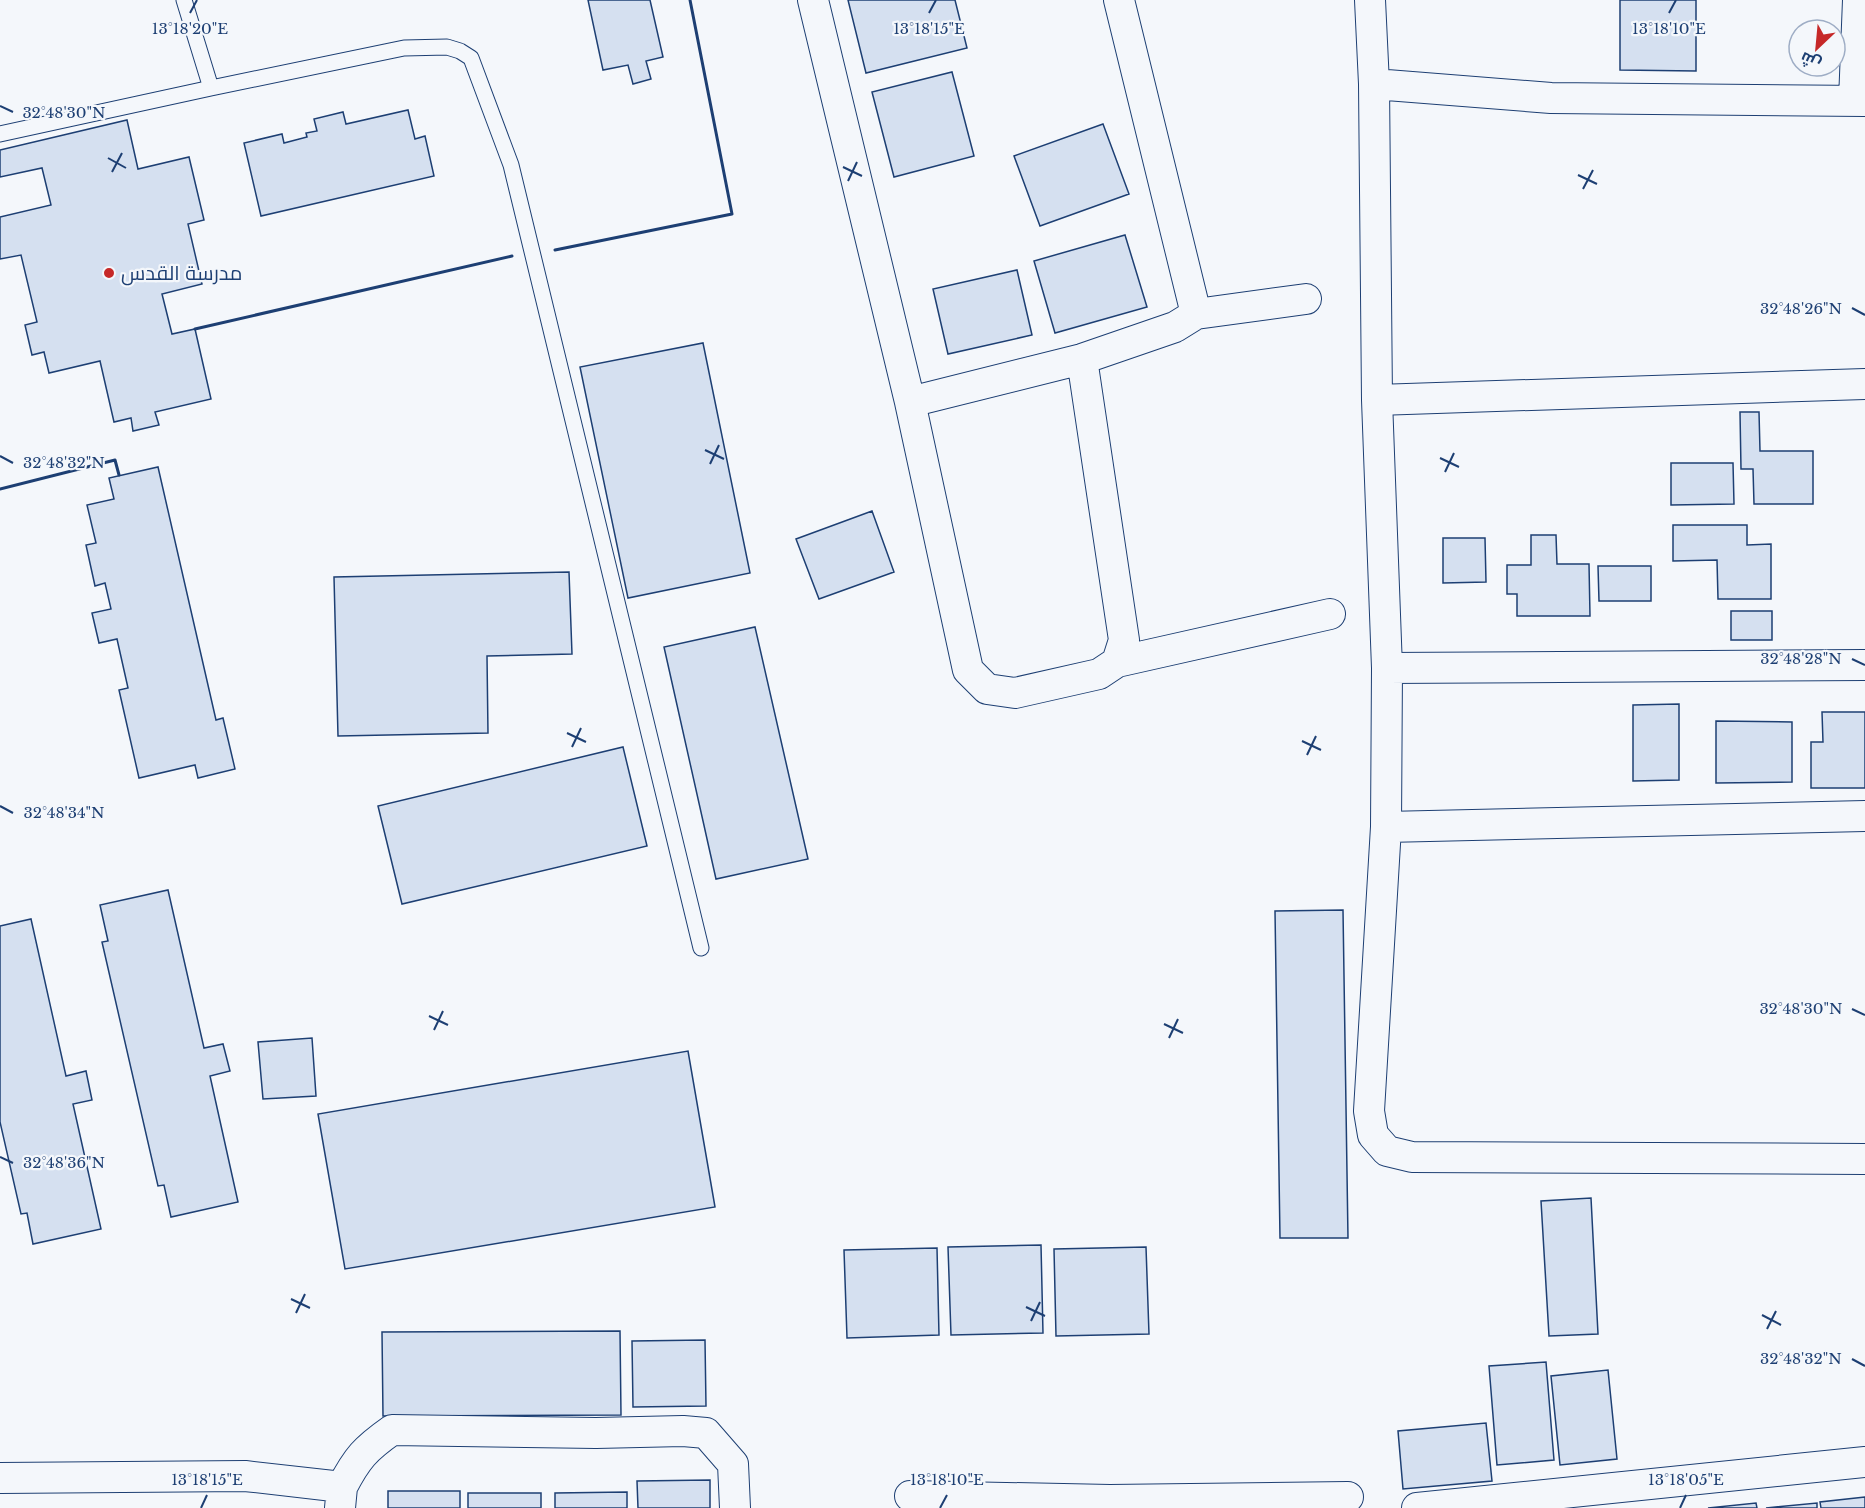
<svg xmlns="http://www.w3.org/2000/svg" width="1865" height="1508" font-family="'Libre Baskerville',Cairo,serif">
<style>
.building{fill:#d5e0f0;stroke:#1d3f73;stroke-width:1.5}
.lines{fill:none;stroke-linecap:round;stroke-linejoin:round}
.service-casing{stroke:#1d3f73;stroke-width:17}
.minor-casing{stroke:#1d3f73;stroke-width:32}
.service{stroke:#f4f7fb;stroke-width:15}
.minor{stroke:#f4f7fb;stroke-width:30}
.wall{stroke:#1d3f73;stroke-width:3}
.ticks{fill:none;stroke:#1d3f73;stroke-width:2}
.poi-dot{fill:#c62828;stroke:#f4f7fb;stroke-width:2}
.labels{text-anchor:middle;stroke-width:4.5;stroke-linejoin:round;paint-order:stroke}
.poi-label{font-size:20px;fill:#1d3f73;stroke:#f4f7fb;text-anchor:start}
.ticks-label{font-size:15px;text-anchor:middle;fill:#1d3f73;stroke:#f4f7fb;stroke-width:4.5;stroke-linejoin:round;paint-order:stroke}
</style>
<rect width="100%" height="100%" fill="#f4f7fb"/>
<path class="building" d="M588,0H650L663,57L646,61L651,79L633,84L628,65L603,70Z
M848,0H955L967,48L866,73Z
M1620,0H1696V71L1620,70Z
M952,72L974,156L894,177L872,92Z
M408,110L415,139L425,136L434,176L261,216L244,143L282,134L284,143L307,137L306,133L317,131L314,119L343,112L346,124Z
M127,120L138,169L189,157L204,220L188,224L202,284L162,294L172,334L195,329L211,399L155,412L159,425L133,431L131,418L114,422L100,361L49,373L44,352L32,355L25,325L37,322L21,255L0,259V217L51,205L42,168L0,177V150Z
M1103,124L1129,194L1040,226L1014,156Z
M1125,235L1147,307L1055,333L1034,261Z
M1017,270L1032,335L948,354L933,289Z
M703,343L750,573L628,598L580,367Z
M1740,412H1759L1760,451H1813V504H1754L1753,469H1741Z
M1671,463H1733L1734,504L1671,505Z
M158,467L216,720L223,718L235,769L198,778L195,765L139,778L119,690L128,688L117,639L99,643L92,613L111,609L105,583L95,586L86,545L96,543L87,505L114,499L109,478Z
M872,511L894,572L819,599L796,539Z
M1673,525H1747V545L1771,544V599H1718L1717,560L1673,561Z
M1531,535H1556L1557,564H1589L1590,616H1517V594H1507V565H1531Z
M1443,538H1485L1486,582L1443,583Z
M1598,566H1651V601H1599Z
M569,572L572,654L487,656L488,733L338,736L334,577Z
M1731,611H1772V640H1731Z
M755,627L808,859L716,879L664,647Z
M1679,704V780L1633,781V705Z
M1822,712H1865V788H1811V742H1823Z
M1716,721L1792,722V782L1716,783Z
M623,747L647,846L402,904L378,806Z
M168,890L204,1048L223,1044L230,1071L210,1076L238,1202L171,1217L164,1185L158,1186L102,942L108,941L100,905Z
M1343,910L1348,1238H1280L1275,911Z
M31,919L66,1076L86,1071L92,1100L73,1104L101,1229L33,1244L27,1213L21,1214L0,1122V926Z
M312,1038L316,1096L263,1099L258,1042Z
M688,1051L715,1207L345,1269L318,1114Z
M1591,1198L1598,1334L1549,1336L1541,1201Z
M1041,1245L1043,1333L951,1335L948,1247Z
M1146,1247L1149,1334L1056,1336L1054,1249Z
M937,1248L939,1335L847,1338L844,1250Z
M620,1331L621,1415L383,1416L382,1332Z
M705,1340L706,1406L633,1407L632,1341Z
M1546,1362L1554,1460L1497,1465L1489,1366Z
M1608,1370L1617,1459L1560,1465L1551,1376Z
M1486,1423L1492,1481L1403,1489L1398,1431Z
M710,1480V1508H638L637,1481Z
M388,1491H460V1508H388Z
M627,1492V1508H555V1493Z
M468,1493H541V1508H468Z
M1865,1497V1508H1821L1820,1502Z
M1756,1503L1757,1508H1708Z
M1817,1503V1508H1766Z"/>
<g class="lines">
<g class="service-casing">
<path id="service" d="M184,0L211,88L404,48L447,47L460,51L471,58L511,165L701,948
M0,134L211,88"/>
</g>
<g class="minor-casing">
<path id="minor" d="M813,0L910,402L968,670L987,689L1015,693L1099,674L1117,662L1124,640L1082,359
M1119,0L1196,314
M1370,0L1374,84L1377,400L1387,668L1386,827L1369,1111L1373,1135L1387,1151L1412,1157L1865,1159
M1374,84L1551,98L1865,101
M1854,101L1858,0
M1377,400L1865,384
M910,402L1082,359L1175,327L1196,314L1306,299
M1117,662L1330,614
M1387,668L1865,665
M1386,827L1865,816
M0,1478L245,1476L342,1487L340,1508
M342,1487C357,1458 365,1449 392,1430L596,1433L683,1431L706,1433L733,1464L735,1508
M910,1496L1110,1500
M1110,1508V1500L1348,1497
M1417,1508L1865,1462"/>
</g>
<use href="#service" class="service"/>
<use href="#minor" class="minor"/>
<path class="wall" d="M555,250L732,214L690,0
M195,329L512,256
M0,489L115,460L119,475"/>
</g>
<path class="ticks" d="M190,13L197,0M929,13L936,0M1669,13L1676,0M0,106L13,112M108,158L126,168M843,167L862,176M112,172L122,153M1578,175L1597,184M848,181L857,162M1583,189L1593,170M1852,308L1865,315M705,450L724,459M0,456L13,463M1440,458L1459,467M710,464L719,445M1445,472L1454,453M1852,659L1865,665M567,733L586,742M1302,741L1321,750M572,747L581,728M1307,755L1316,736M0,806L13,813M1852,1009L1865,1015M429,1016L448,1025M1164,1024L1183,1033M434,1030L443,1011M1169,1038L1178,1019M0,1157L13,1163M291,1299L310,1308M1026,1307L1045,1316M296,1313L305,1294M1762,1315L1781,1325M1031,1321L1040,1302M1767,1329L1776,1311M1852,1359L1865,1366M201,1508L207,1495M940,1508L947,1495M1680,1508L1686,1495"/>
<circle class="poi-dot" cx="109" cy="273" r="6"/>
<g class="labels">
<g class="poi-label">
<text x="121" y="280">مدرسة القدس</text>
</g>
</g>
<g class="ticks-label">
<text x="929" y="34">13°18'15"E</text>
<text x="190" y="34">13°18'20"E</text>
<text x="1669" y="34">13°18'10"E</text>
<text x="64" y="118">32°48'30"N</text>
<text x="1801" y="314">32°48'26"N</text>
<text x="64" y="468">32°48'32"N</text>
<text x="1801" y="664">32°48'28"N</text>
<text x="64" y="818">32°48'34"N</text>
<text x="1801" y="1014">32°48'30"N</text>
<text x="64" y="1168">32°48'36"N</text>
<text x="1801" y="1364">32°48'32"N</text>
<text x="207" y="1485">13°18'15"E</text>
<text x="947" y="1485">13°18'10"E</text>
<text x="1686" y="1485">13°18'05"E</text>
</g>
<g transform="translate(1817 48) rotate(206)"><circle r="28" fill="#f4f7fb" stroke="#9eadc5" stroke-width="1.5"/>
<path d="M0-4.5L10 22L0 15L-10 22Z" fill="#c62828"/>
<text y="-9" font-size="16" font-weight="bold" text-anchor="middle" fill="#1d3f73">ش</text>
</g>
</svg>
